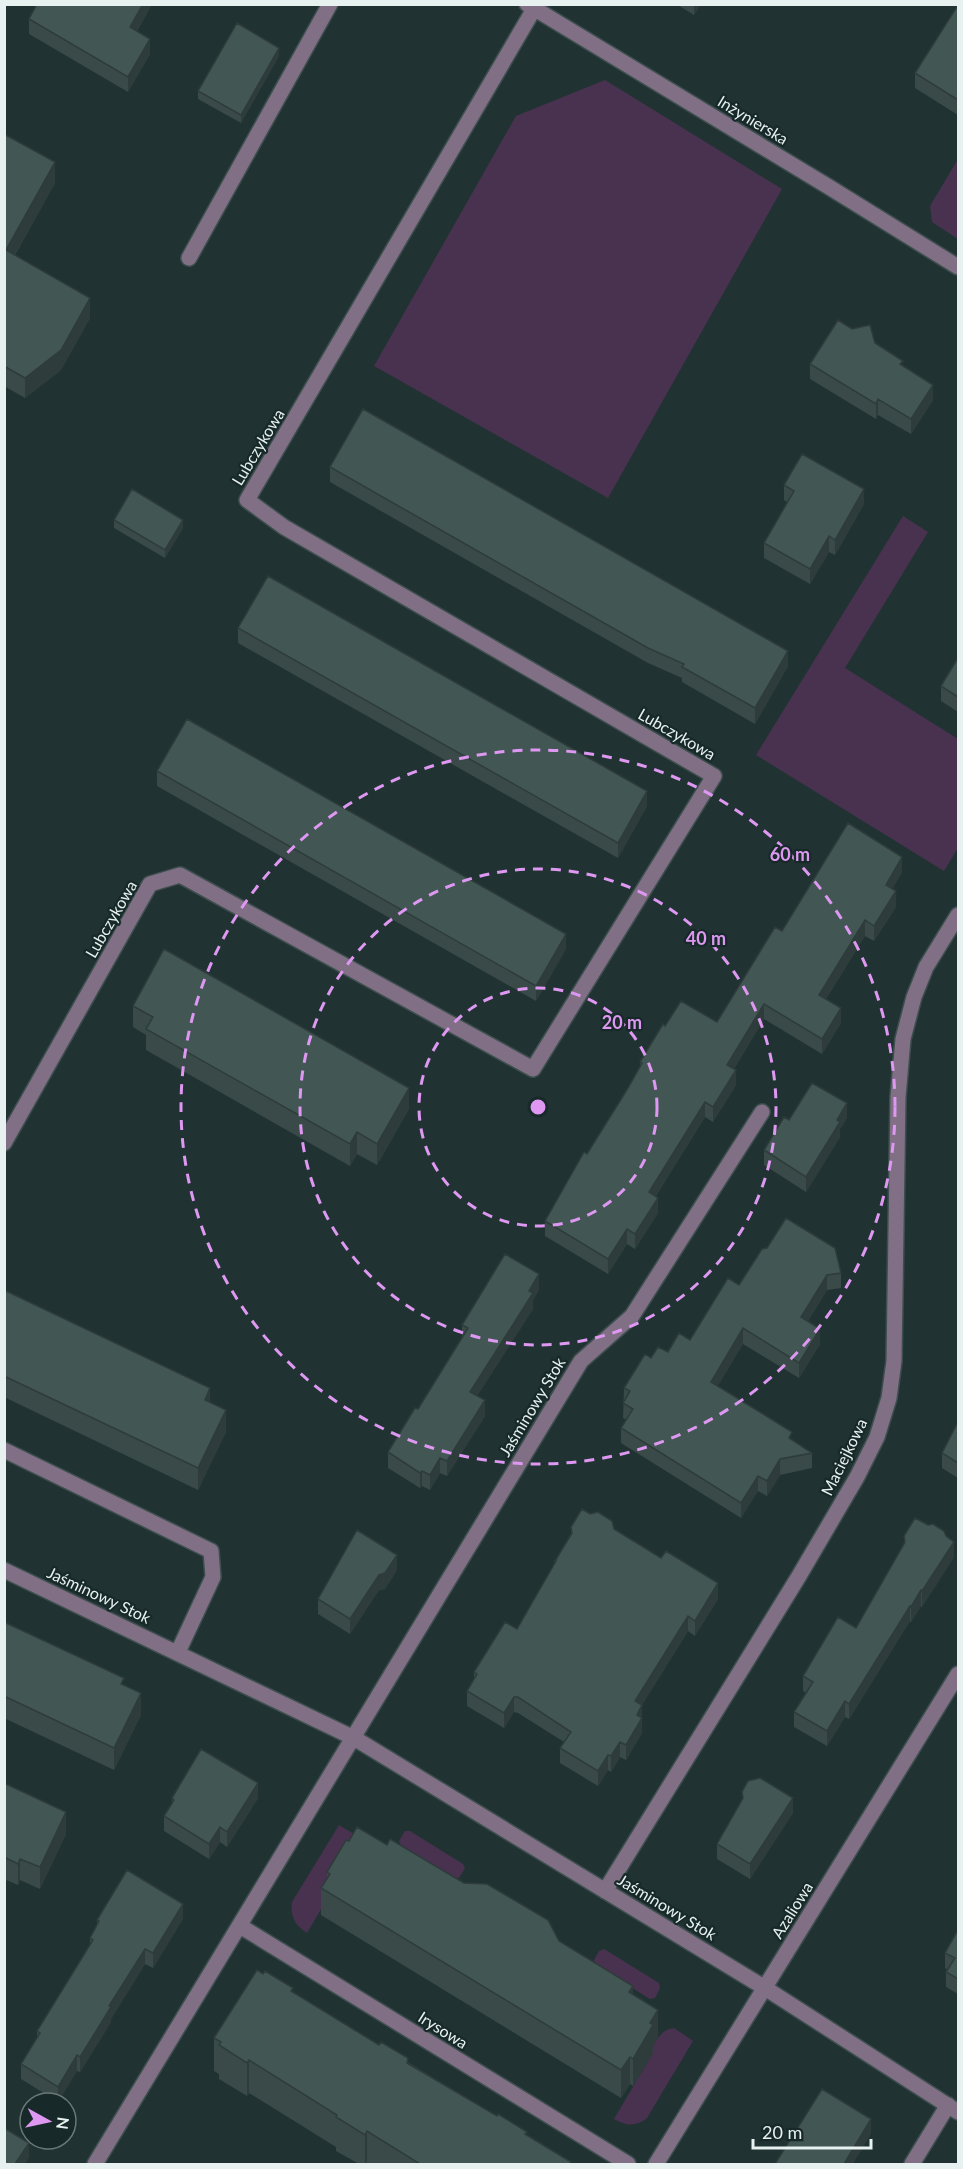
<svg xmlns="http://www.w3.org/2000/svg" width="963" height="2169" font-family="Lato,sans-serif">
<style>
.green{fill:#49324f}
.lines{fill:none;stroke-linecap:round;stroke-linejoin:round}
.minor-casing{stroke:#3c4e4d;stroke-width:18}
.minor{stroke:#806f85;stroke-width:15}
.wall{fill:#394a48}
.shaded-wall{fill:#2e3c3b}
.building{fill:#425654;stroke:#2e3c3b;stroke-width:1.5}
.ring{fill:none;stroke:#de98f2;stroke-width:3;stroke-dasharray:10 8}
.labels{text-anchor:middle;stroke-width:4.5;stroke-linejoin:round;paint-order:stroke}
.street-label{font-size:16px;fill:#e6f1f0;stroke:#172928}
.centre{fill:#de98f2;stroke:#172928;stroke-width:3}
.ring-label{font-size:18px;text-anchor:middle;font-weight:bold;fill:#de98f2;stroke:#172928;stroke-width:4.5;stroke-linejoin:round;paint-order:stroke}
</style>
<rect width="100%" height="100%" fill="#203332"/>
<path class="green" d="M605,80L782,189L608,498L374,366L516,116Z
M958,159V239L932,222L930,206Z
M903,516L928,532L845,668L958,739V848L944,871L756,755Z
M339,1825L359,1837L346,1867L307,1933C295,1925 290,1917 292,1902Z
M405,1831H410L463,1864L465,1868L459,1878L454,1879L401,1846L399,1841Z
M604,1949L659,1983L660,1988L655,1998L650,1999L595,1965L594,1960L599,1951Z
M674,2028L693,2041L647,2118C636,2127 626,2126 614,2119L653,2053L650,2051C656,2041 661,2029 674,2028Z"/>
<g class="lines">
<g class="minor-casing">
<path id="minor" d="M527,4L829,187L958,267
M189,258L330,4
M4,1143L150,884L180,875L533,1069L714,776L284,527L247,500L534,9
M4,1450L211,1551L213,1577L178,1652
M4,1570L354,1738L765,1988L958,2112
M605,1891L799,1576L857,1477L877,1437L889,1398L894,1361L898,1097L903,1039L914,997L926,967L958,915
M240,1926L628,2164
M95,2164L581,1361L632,1316L762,1112
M656,2164L958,1674
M912,2164L948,2105"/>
</g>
<use href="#minor" class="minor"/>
</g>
<path class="wall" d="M37,4H152L137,31L150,54L128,92L29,34V19Z
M676,4H701L694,15Z
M958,5V115L915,88V73Z
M279,56L241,123L198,99V91Z
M4,134L55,183L15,255L90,318L61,370L25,398L4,386Z
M875,343L903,366L933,400L911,434L878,415L876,419L810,379V364Z
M330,467L788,666L755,724L682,682V678L648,663L330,482Z
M784,485L864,504L835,555L829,552L810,584L764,558V543L787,502L784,500Z
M114,520L183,528L165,558L114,528Z
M238,628L647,806L618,858L238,643Z
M958,658V712L941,701V686Z
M157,771L566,949L536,1001L157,786Z
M902,872L892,889L896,907L874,941L865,936L826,999L841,1023L822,1054L764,1019L734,1069L736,1085L713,1122L705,1117L656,1196L658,1213L635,1249L627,1244L608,1274L545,1236V1221L628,1088L640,1066V1062L665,1026L717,1022L782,931Z
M133,1006L409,1109L377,1165L357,1154L350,1166L146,1050V1035L133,1027Z
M847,1118L840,1129V1137L806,1192L764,1165V1150L789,1120Z
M841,1273V1288L827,1290L808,1321L820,1344L799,1378L743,1344L717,1386L792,1440L812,1453V1468L780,1475L767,1496L758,1491L741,1518L621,1443V1428L627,1420L623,1418L624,1388L651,1358L668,1352L690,1340L739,1285Z
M4,1290L210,1403L226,1432L198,1490L4,1397Z
M539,1290L533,1300V1309L477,1396L485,1416L447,1476L440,1473L430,1490L422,1486L420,1488L388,1468V1452L418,1409L462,1338V1325Z
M958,1422V1478L942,1468V1453Z
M571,1527L614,1529L718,1599L695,1636L688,1631L642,1705V1733L626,1760L620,1757L611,1772L608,1770L598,1786L560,1763V1748L564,1742L518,1713L514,1712L504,1728L467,1706V1691L474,1679V1672L517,1629L555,1564V1561L571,1535Z
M904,1536H946L954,1557L922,1607L921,1606L911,1622L910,1621L849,1719L845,1717L827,1746L794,1727V1712L806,1693L803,1691V1676L856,1628L904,1544Z
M397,1570L385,1589L379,1590L350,1634L318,1614V1599Z
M4,1622L124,1686L141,1715L114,1770L4,1718Z
M4,1783L66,1834L40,1889L20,1880L18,1885L4,1879Z
M742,1792L793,1813L750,1879L717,1859V1844L742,1800Z
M172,1798H258L227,1847L220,1842L209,1859L164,1831V1816L172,1804Z
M349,1841L387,1845L559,1941L633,1995L658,2037L653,2045V2053L633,2086L630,2084L621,2098L321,1915V1888L327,1879V1872Z
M183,1919L153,1968L145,1964L111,2019V2022L80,2072L77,2071L58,2102L21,2079V2064L37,2038V2031L90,1946V1938L97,1925V1920Z
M958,1930V1994L946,1987V1972L948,1970L945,1968V1953Z
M293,1992L527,2135L571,2164H359L336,2151V2147L249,2093L247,2096L219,2079V2074L214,2071V2038Z"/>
<path class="shaded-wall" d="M143,4H152L130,42V27Z
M694,4H701L694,15Z
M150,39V54L128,92V77Z
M279,48V56L241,123V115Z
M55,162V183L6,270V250Z
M90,298V318L61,370L25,398V378Z
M933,385V400L911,434V419Z
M878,399V415L876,419V404Z
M864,489V504L835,555V540Z
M183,520V528L165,558V550Z
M829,536V552L810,584V569Z
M788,651V666L755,724V708Z
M647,791V806L618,858V843Z
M902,857V872L886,901V885Z
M896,891V907L874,941V926Z
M865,920V936L819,1010V995Z
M566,934V949L536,1001V986Z
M764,1004V1019L727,1080V1065Z
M841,1008V1023L822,1054V1039Z
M736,1070V1085L713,1122V1107Z
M409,1088V1109L377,1165V1144Z
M705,1102V1117L649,1207V1192Z
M847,1103V1118L840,1129V1137L806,1192V1177L837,1120Z
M357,1132V1154L350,1166V1144Z
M658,1198V1213L635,1249V1234Z
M627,1229V1244L608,1274V1259Z
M539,1274V1290L533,1300V1309L470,1407V1392Z
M827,1275V1290L801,1332V1317Z
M743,1328V1344L711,1398V1382Z
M820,1329V1344L799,1378V1363Z
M210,1388V1410L205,1400Z
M485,1400V1416L447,1476V1461Z
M226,1410V1432L198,1490V1468Z
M440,1458V1473L430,1490V1475Z
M780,1459V1475L767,1496V1481Z
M422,1471V1486L420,1488V1473Z
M758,1476V1491L741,1518V1503Z
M954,1542V1557L922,1607V1591Z
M397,1555V1570L385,1589L379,1590L350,1634V1619L379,1575Z
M718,1583V1599L695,1636V1621Z
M921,1590V1606L911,1622V1607Z
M910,1606V1621L849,1719V1704Z
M688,1616V1631L635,1716V1701Z
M141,1693V1715L114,1770V1748Z
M514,1697V1712L504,1728V1713Z
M845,1701V1717L827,1746V1731Z
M642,1705V1733L626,1760V1745L637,1715Z
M620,1742V1757L611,1772V1756Z
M608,1755V1770L598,1786V1771Z
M258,1783V1798L227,1847V1832Z
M793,1798V1813L750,1879V1864Z
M66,1812V1834L40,1889V1867Z
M220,1827V1842L209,1859V1844Z
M20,1859V1880L18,1885V1864Z
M183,1904V1919L153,1968V1953Z
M145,1949V1964L111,2019V2022L80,2072V2057L109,2006Z
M633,1986V2013L629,1992Z
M658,2010V2037L653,2045V2053L633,2086V2059L650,2023Z
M77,2055V2071L58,2102V2087Z
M630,2057V2084L621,2098V2070Z
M249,2060V2093L247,2096V2063Z
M871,2119V2134L853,2164H844Z
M367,2131V2164H365V2135Z
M29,2143V2158L25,2164H15Z"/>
<path class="building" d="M37,4H143L130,27L150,39L128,77L29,19Z
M958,5V100L915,73Z
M237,23L279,48L241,115L198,91Z
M4,134L55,162L6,250L90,298L61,350L25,378L4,366Z
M838,320L852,329L870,325L875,343L903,361L900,364L933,385L911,419L878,399L876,404L810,364Z
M363,409L788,651L755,708L682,667L684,664L648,648L330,467Z
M802,454L864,489L835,540L829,536L810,569L764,543L794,491L784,485Z
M132,489L183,520L165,550L114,520Z
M268,576L647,791L618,843L238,628Z
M958,658V697L941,686Z
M187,719L566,934L536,986L157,771Z
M848,823L902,857L886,885L896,891L874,926L865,920L819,995L841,1008L822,1039L764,1004L727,1065L736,1070L713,1107L705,1102L649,1192L658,1198L635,1234L627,1229L608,1259L545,1221L584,1152L587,1154L628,1088L642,1063L640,1062L663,1024L665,1026L681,1001L717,1022L775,927L782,931Z
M164,949L409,1088L377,1144L357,1132L350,1144L146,1029L153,1017L133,1006Z
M812,1083L847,1103L837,1120L840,1122L806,1177L764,1150L784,1117L789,1120Z
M786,1218L835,1248L841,1273L827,1275L801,1317L820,1329L799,1363L743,1328L711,1382L792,1432L789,1438L812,1453L780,1459L767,1481L758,1476L741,1503L621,1428L633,1409L623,1403L630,1391L624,1388L645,1354L651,1358L658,1347L668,1352L679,1333L690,1340L728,1278L739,1285L762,1249L767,1248Z
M505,1254L539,1274L529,1291L533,1293L470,1392L485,1400L447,1461L440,1458L430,1475L422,1471L420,1473L388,1452L415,1408L418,1409L468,1328L462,1325Z
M4,1290L210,1388L205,1400L226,1410L198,1468L4,1376Z
M958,1422V1463L942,1453Z
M582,1509L590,1514L598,1512L612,1521L614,1529L661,1558L666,1551L718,1583L695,1621L688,1616L635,1701L642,1705L637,1715L642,1718L626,1745L620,1742L611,1756L608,1755L598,1771L560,1748L571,1732L518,1697H514L504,1713L467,1691L477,1674L474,1672L505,1622L517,1629L556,1561H555L572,1533L571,1527Z
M915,1518L928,1525L933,1524L944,1531L946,1536L954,1542L922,1591L921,1590L911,1607L910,1606L849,1704L845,1701L827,1731L794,1712L813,1682L803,1676L838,1617L856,1628L905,1542L904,1536Z
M357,1530L397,1555L385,1573L379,1575L350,1619L318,1599Z
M4,1622L124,1678L121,1684L141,1693L114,1748L4,1696Z
M201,1749L258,1783L227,1832L220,1827L209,1844L164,1816L174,1800L172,1798Z
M760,1778L793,1798L750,1864L717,1844L743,1798L742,1792L748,1781Z
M4,1783L66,1812L40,1867L20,1859L18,1864L4,1857Z
M357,1827L387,1845L390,1839L464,1883L487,1884L548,1920L559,1941L633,1986L629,1992L658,2010L650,2023L653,2025L633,2059L630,2057L621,2070L321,1888L330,1874L327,1872L346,1840L349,1841Z
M127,1870L183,1904L153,1953L145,1949L109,2006L111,2007L80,2057L77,2055L58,2087L21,2064L40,2033L37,2031L93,1940L90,1938L99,1921L97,1920Z
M958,1930V1979L946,1972L955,1958L945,1953Z
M257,1970L263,1974L265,1971L293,1988L291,1991L379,2045L381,2042L408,2058L407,2063L497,2116L498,2114L527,2132L525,2134L571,2162L569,2164H420L367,2131L365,2135L336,2117L337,2115L249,2060L247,2063L219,2045L221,2042L214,2038Z
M822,2089L871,2119L844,2164H775Z
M4,2128L29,2143L15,2164H4Z"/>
<g class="ring">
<circle cx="538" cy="1107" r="119"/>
<circle cx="538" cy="1107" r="238"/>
<circle cx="538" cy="1107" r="357"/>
</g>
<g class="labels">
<g class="street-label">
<text transform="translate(753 120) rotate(31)" y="6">Inżynierska</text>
<text transform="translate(258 447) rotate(-59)" y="6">Lubczykowa</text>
<text transform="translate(677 734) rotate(30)" y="6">Lubczykowa</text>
<text transform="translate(111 919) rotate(-60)" y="6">Lubczykowa</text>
<text transform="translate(532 1407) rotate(-59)" y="6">Jaśminowy Stok</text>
<text transform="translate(844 1457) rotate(-64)" y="6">Maciejkowa</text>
<text transform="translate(99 1595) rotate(25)" y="6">Jaśminowy Stok</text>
<text transform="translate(667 1907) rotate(31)" y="6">Jaśminowy Stok</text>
<text transform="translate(792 1910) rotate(-58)" y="6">Azaliowa</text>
<text transform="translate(443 2030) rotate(32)" y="6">Irysowa</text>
</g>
</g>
<circle cx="538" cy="1107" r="9" class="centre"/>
<g class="ring-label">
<text x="790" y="861">60 m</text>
<text x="706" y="945">40 m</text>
<text x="622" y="1029">20 m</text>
</g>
<rect width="963" height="2169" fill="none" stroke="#e6f1f0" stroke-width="12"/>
<g transform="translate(48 2121) rotate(98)"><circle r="28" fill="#172928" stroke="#6a7978" stroke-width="1.5"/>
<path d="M0-4.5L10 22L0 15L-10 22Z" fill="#de98f2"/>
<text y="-9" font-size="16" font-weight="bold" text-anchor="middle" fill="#e6f1f0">N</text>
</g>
<path d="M753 2139v9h118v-9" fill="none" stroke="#e6f1f0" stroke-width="3"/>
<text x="762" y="2139" font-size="18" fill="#e6f1f0" stroke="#172928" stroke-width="4.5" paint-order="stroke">20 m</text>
</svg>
